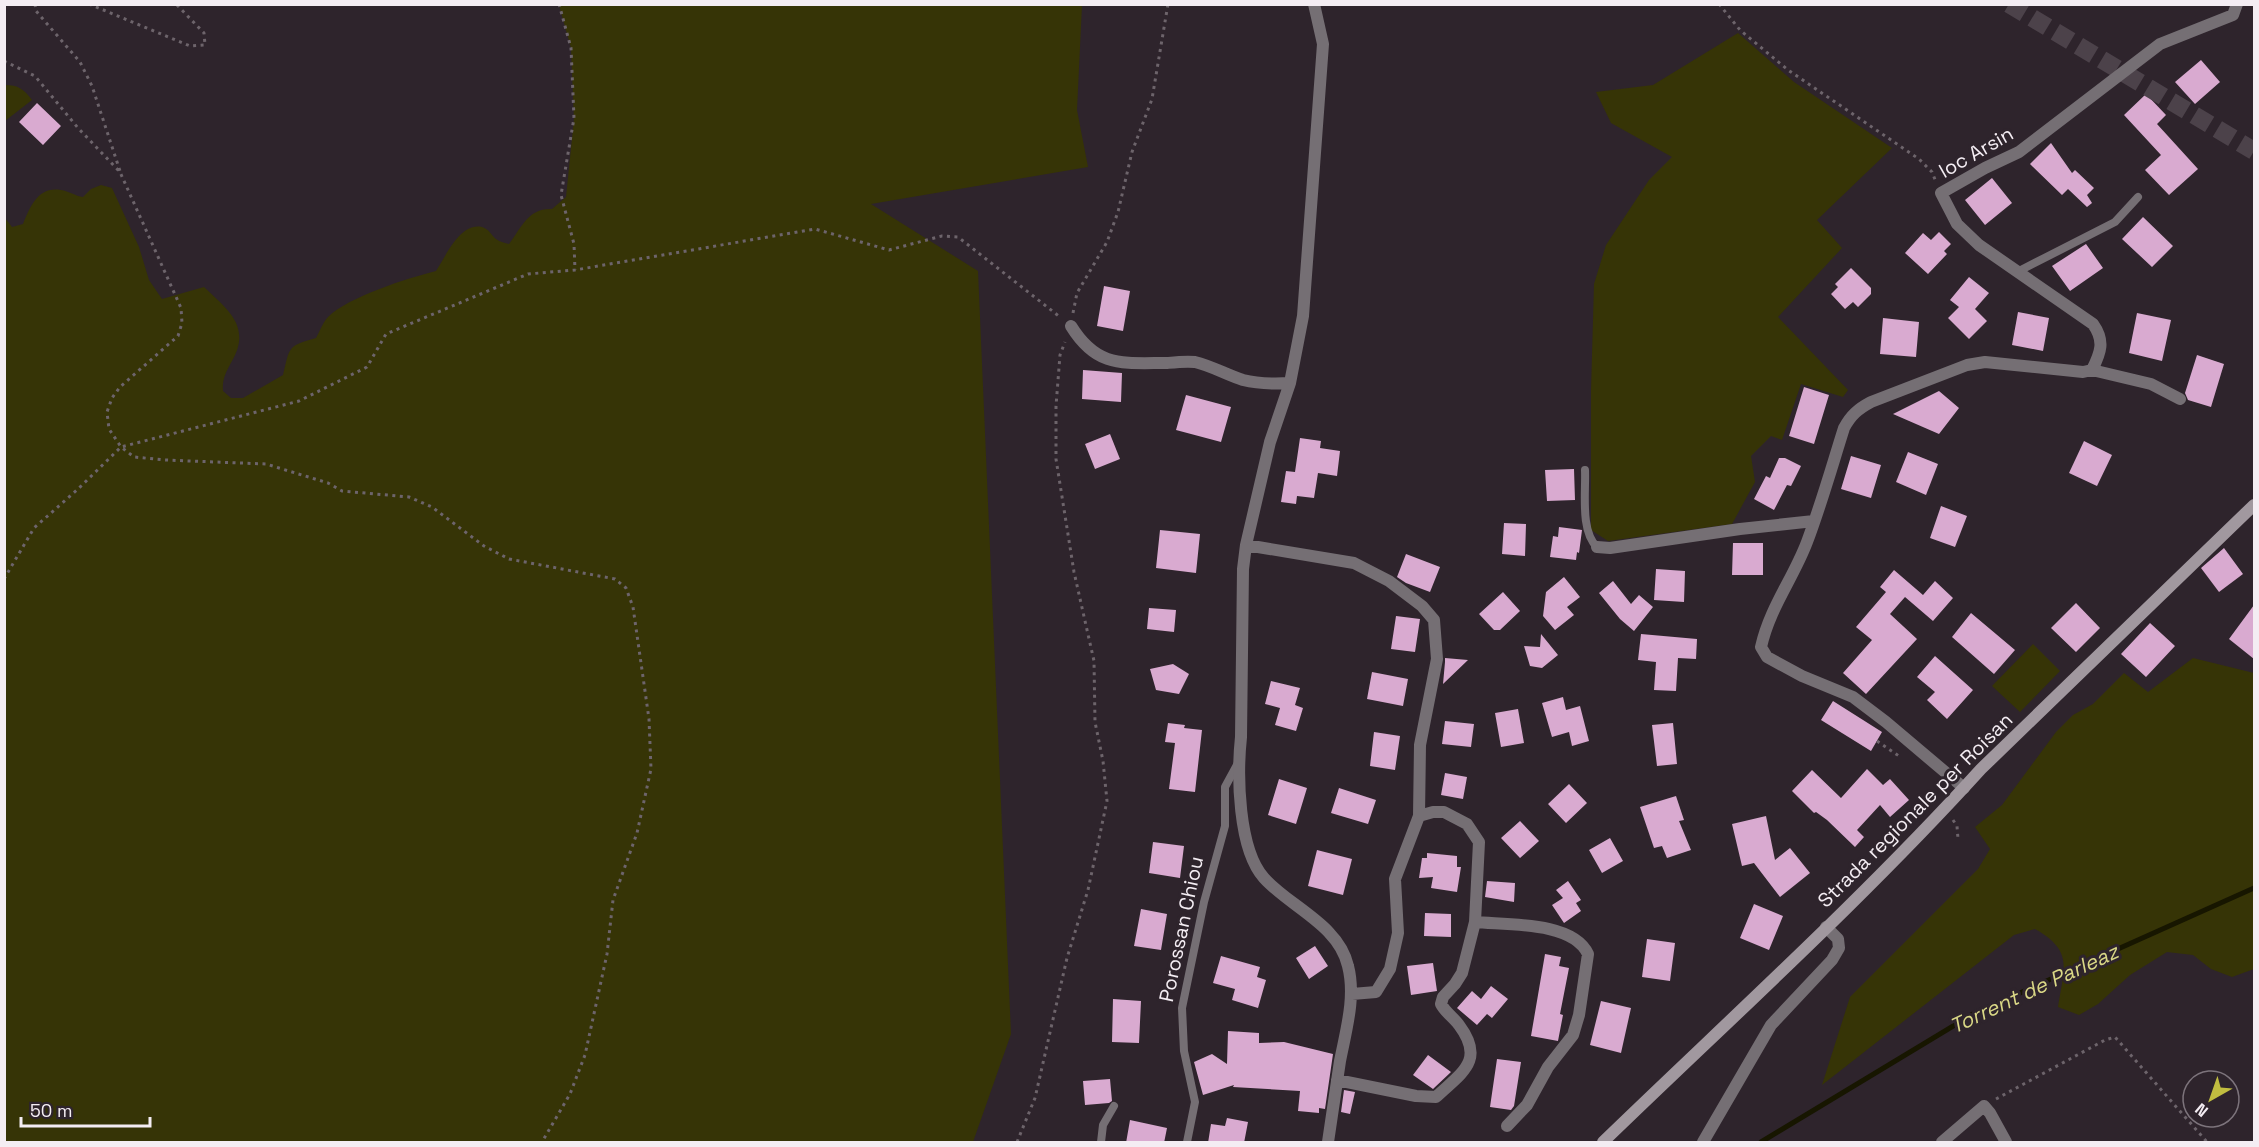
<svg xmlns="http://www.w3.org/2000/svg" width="2259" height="1147" font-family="'Space Grotesk',sans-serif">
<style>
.green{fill:#363406}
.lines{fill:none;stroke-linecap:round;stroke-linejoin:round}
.stream{stroke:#171600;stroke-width:5}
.building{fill:#d9aad0}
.highway-tunnel{stroke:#4c424a;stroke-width:18;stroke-dasharray:18 9;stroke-linecap:butt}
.path{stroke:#6d646b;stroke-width:3;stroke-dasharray:3 4.5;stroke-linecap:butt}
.lane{stroke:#756f74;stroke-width:8}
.street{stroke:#756f74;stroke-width:12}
.secondary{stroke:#a1989f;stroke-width:12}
.labels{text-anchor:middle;stroke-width:6;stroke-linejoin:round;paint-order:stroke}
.street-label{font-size:20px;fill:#f4edf3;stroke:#2e242c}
.water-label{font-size:21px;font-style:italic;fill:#dad886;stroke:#2e242c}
</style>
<rect width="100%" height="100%" fill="#2e242c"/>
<path class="green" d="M559,5H1082L1077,110L1088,167L871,204L978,271L1011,1034L973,1142H5V218L12,227L23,224C30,207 38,186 61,190C69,191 75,196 83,197L91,189L101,185L112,188L139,247L149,280L162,299L204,287C227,309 252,326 232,361C226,372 222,379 223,391L231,398H243L283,375C290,347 287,346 316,338C320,331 323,322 328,317C348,297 408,278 436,271C446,256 460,222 482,227C489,229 491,235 496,239C500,242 505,243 509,244C522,227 528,208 552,209L566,197L574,119L571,48Z
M1738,33L1794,82L1892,148L1817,220L1842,248L1778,317L1848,390L1843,397L1801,384L1782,440L1771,436L1751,456L1755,482L1732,524L1608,541L1591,530V390L1594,284L1606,245L1649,180L1672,157L1611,123L1596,92L1653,85Z
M5,85C18,85 24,89 32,100L5,121Z
M2033,644L2060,671L2020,712L1992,686Z
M2193,658L2254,673V969L2232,977L2211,969L2193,955L2167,952L2130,975L2098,1004L2079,1015L2058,1007C2064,968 2074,951 2035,929L2014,935L1822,1085L1850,997L1978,869L1990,849L1975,827L2002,805L2056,732L2073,715L2093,704L2124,673L2148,692Z"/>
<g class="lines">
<path class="stream" d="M1761,1142L1973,1014L2254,888"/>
</g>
<path class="building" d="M2201,60L2220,82L2195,104L2175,82Z
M2146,94L2166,115L2157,124L2198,169L2169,195L2145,170L2161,155L2124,115Z
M37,103L61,126L43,145L19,122Z
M2051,143L2072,173L2075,170L2094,188L2087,195L2092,203L2087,207L2068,189L2062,195L2030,164Z
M1992,178L2012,203L1985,225L1965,200Z
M2143,217L2173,246L2152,267L2122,239Z
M1939,232L1951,244L1944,251L1947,254L1928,274L1905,253L1923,233L1931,240Z
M2086,244L2103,268L2070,291L2052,266Z
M1851,268L1871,288V294L1858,307L1853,302L1845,309L1831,294L1838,287L1835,284Z
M1969,277L1989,293L1975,309L1987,321L1969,339L1948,318L1959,307L1950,300Z
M1104,286L1130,291L1123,331L1097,326Z
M2018,312L2049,318L2043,351L2012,345Z
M2137,313L2171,320L2162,361L2129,353Z
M1883,318L1919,322L1916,357L1880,354Z
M2197,355L2224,364L2211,407L2188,400L2185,393Z
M1083,370L1122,373L1121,402L1082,399Z
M1804,387L1829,395L1814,444L1789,436Z
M1939,391L1959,408L1939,434L1893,414Z
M1186,395L1231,407L1221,442L1176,430Z
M1110,434L1120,459L1095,469L1085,444Z
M1300,438L1321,441L1320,448L1340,451L1337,476L1318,473L1314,498L1297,496L1296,504L1281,502L1286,471L1295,472Z
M2084,441L2112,455L2097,486L2069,473Z
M1908,452L1938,464L1926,495L1896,482Z
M1851,456L1881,465L1871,498L1841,489Z
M1779,458H1785L1801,466L1791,486L1787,485L1774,510L1754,499L1766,476L1770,478Z
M1574,469L1575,500L1547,501L1545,470Z
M1941,506L1967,516L1955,547L1930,538Z
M1504,523L1526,524L1525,556L1502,554Z
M1559,527L1582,530L1579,553L1577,552L1576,560L1550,557L1553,536L1558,537Z
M1160,530L1200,534L1196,573L1156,568Z
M1733,543H1763V575H1732Z
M2224,548L2243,574L2219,592L2201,568Z
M1406,554L1440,567L1430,592L1406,583L1397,577Z
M1656,569L1685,571L1684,602L1654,600Z
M1894,570L1923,595L1935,581L1953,598L1933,621L1905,597L1890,614L1917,639L1866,694L1843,673L1872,640L1856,627L1886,592L1880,587Z
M1564,577L1580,597L1567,607L1574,615L1555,630L1543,616L1546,592Z
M1613,581L1631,604L1639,595L1653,607L1634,631L1620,619L1599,593Z
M1503,592L1520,611L1500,630H1494L1479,614Z
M2076,603L2100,628L2076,652L2051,628Z
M2254,605V659L2229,639Z
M1149,608L1176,610L1174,632L1147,629Z
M1971,613L2015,650L1994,674L1952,637Z
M1396,616L1420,619L1415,652L1391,649Z
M2150,623L2175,646L2146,677L2121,654Z
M1541,634L1558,655L1542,668L1530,666L1524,646L1540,647Z
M1641,634L1697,639L1696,659L1678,658L1676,691L1654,690L1656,662L1638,660Z
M1935,656L1973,690L1947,719L1927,700L1935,692L1917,677Z
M1445,658L1468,660L1443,684L1445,662Z
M1173,664L1189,674L1179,694L1156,690L1150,669Z
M1372,672L1408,679L1403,706L1367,699Z
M1271,681L1300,688L1295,705L1303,708L1296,731L1275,725L1280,708L1265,704Z
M1563,697L1566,710L1580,706L1589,741L1572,746L1569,732L1552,737L1542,703Z
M1833,701L1882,732L1871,751L1821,720Z
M1518,709L1524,743L1501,747L1495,713Z
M1445,721L1474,724L1471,747L1442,744Z
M1168,723L1185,725L1184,728L1202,730L1195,792L1169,789L1175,743L1165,742Z
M1673,723L1677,764L1657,766L1652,725Z
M1374,732L1400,736L1395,770L1370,766Z
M1867,769L1883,785L1890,779L1909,800L1890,817L1880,805L1857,830L1864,837L1855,847L1827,820L1816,812L1814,813L1792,791L1812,770L1841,798Z
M1445,773L1467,777L1463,799L1441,795Z
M1279,779L1307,788L1296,824L1268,815Z
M1569,784L1587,803L1566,823L1548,804Z
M1339,788L1376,800L1368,824L1331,813Z
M1676,796L1684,820L1679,821L1691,850L1667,858L1662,846L1654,848L1640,807Z
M1766,816L1775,860L1790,848L1810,873L1780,897L1754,863L1742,866L1732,824Z
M1520,821L1539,841L1520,858L1501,838Z
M1610,838L1623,861L1602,873L1589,850Z
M1153,842L1184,846L1180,878L1149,873Z
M1317,850L1352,859L1343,895L1308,886Z
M1427,853L1457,856V867H1461L1457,892L1431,888L1433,877L1419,878L1422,858H1427Z
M1487,881L1515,883L1514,902L1485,897Z
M1568,881L1581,900L1576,903L1581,911L1564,923L1552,905L1563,898L1556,890Z
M1754,904L1783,916L1769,950L1740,938Z
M1141,909L1167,914L1161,950L1134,946Z
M1425,913L1451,914V937L1424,936Z
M1647,939L1675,943L1670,981L1642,977Z
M1315,946L1328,966L1309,979L1296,958Z
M1545,954L1561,957L1559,966L1569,968L1560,1014L1563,1015L1558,1041L1531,1036Z
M1221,956L1260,967L1257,977L1266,980L1258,1008L1232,1000L1235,989L1213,983Z
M1433,963L1437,991L1411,995L1407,966Z
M1491,986L1508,999L1492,1018L1487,1014L1477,1025L1457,1008L1472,991L1481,999Z
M1113,999L1141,1001L1139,1043L1112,1042Z
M1601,1001L1631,1008L1621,1053L1590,1045Z
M1228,1031L1259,1033V1043L1284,1042L1333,1054L1325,1109L1319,1108V1113L1298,1111L1300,1091L1233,1087L1234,1085L1203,1095L1194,1062L1212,1054L1227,1064Z
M1428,1055L1451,1072L1433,1089L1413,1075Z
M1497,1059L1521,1062L1514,1106L1511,1110L1490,1107Z
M1110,1079L1112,1101L1109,1103L1085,1105L1083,1081Z
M1344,1090L1355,1092L1350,1114L1341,1112Z
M1227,1118L1248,1122L1244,1143H1208L1211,1124L1225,1126Z
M1130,1120L1167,1128L1164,1143H1126Z"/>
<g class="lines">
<path class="highway-tunnel" d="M2009,4L2254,151"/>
<path class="path" d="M35,4L36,11L80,62L92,86L120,171
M89,4L190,46L205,45L204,33L176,4
M199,4H213
M559,4L571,48L574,118L561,195L574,244L575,270
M1719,4L1740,30L1788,70L1919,159L1932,172L1936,182
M4,61L35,76L78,128L120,172L181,308L182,323L178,336L120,387L112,398L107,412L109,429L121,447L134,457L165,460L266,464L328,483L342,491L409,497L432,507L484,546L509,559L615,579L626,588L633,607L649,719L651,769L637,833L613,900L607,954L585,1055L570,1094L542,1142
M1073,313L1077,293L1107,242L1118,212L1132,152L1152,99L1168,4
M4,579L34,528L78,489L121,447L299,401L367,367L386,334L528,274L575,270L815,229L889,250L942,236L958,237L1060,317
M1877,741L1899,756
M1953,820L1957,826L1958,839
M1996,1099L2105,1040L2115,1037L2207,1142
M1017,1142L1035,1098L1067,958L1088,890L1107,801L1103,761L1095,722L1094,661L1074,572L1056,459V406L1060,355L1065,342"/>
<path class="lane" d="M2017,272L2115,222L2138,197
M1585,470C1586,492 1580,531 1597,547
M1101,1142L1103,1125L1114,1106
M1187,1142L1195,1102L1184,1051L1182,1008L1204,902L1225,826V787L1238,763"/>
<path class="street" d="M1314,4L1323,44L1303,316L1290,383L1270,442L1246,545L1243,569L1241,737C1237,775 1238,849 1264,878C1290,907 1339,925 1348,966C1356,997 1346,1030 1340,1061C1336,1088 1332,1115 1328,1142
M1071,326C1097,368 1122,363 1167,363C1177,362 1186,361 1195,362C1212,366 1227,375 1243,380C1259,384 1274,384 1290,383
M2092,370C2101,352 2105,341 2093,324L1979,245L1957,224L1941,193L1985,168L2019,152L2160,44L2233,15L2237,4
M1246,545L1354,563L1389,581L1422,606L1434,620L1437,659L1420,745L1419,816
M1597,547L1610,548L1740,529L1814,521
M1964,788L1886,722L1853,697L1802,676L1767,657L1761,647C1770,607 1793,579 1807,542C1821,505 1832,466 1844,428C1851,415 1858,409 1871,402L1967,365L1985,362L2083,372L2092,370L2151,384L2180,399
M1475,922C1506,925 1573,921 1588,954L1579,1015L1573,1035L1548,1067L1527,1105L1507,1126
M1337,1080L1416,1096L1436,1097C1461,1073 1486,1061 1459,1025C1454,1018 1445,1012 1441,1004L1443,997L1455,984L1462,973L1475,922L1479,842L1467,824L1444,812H1433L1419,816L1395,879L1398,933L1390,969L1376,992L1352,994
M1703,1142L1771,1025L1832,960L1839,948L1838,939L1826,927
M1942,1142L1984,1106L1990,1113L2006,1142"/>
<path class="secondary" d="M1603,1142C1730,1019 1862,900 1981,769L2254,505"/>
</g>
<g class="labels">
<g class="street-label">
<text transform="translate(1976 152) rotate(-30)" y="7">loc Arsin</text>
<text transform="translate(1915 810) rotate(-45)" y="7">Strada regionale per Roisan</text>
<text transform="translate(1181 929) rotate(-78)" y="7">Porossan Chiou</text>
</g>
<g class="water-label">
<text transform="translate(2034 989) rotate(-25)" y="7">Torrent de Parleaz</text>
</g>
</g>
<rect width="2259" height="1147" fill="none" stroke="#f4edf3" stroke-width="12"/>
<g transform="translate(2211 1099) rotate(220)"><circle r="28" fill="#2e242c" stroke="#7d747c" stroke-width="1.5"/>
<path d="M0-4.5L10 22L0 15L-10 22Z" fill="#c1bd40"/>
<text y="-9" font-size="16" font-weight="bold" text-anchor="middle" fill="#f4edf3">N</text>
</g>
<path d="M21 1117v9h129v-9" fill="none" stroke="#f4edf3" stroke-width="3"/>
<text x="30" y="1117" font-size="18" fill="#f4edf3" stroke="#2e242c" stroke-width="4.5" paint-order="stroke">50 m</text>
</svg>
